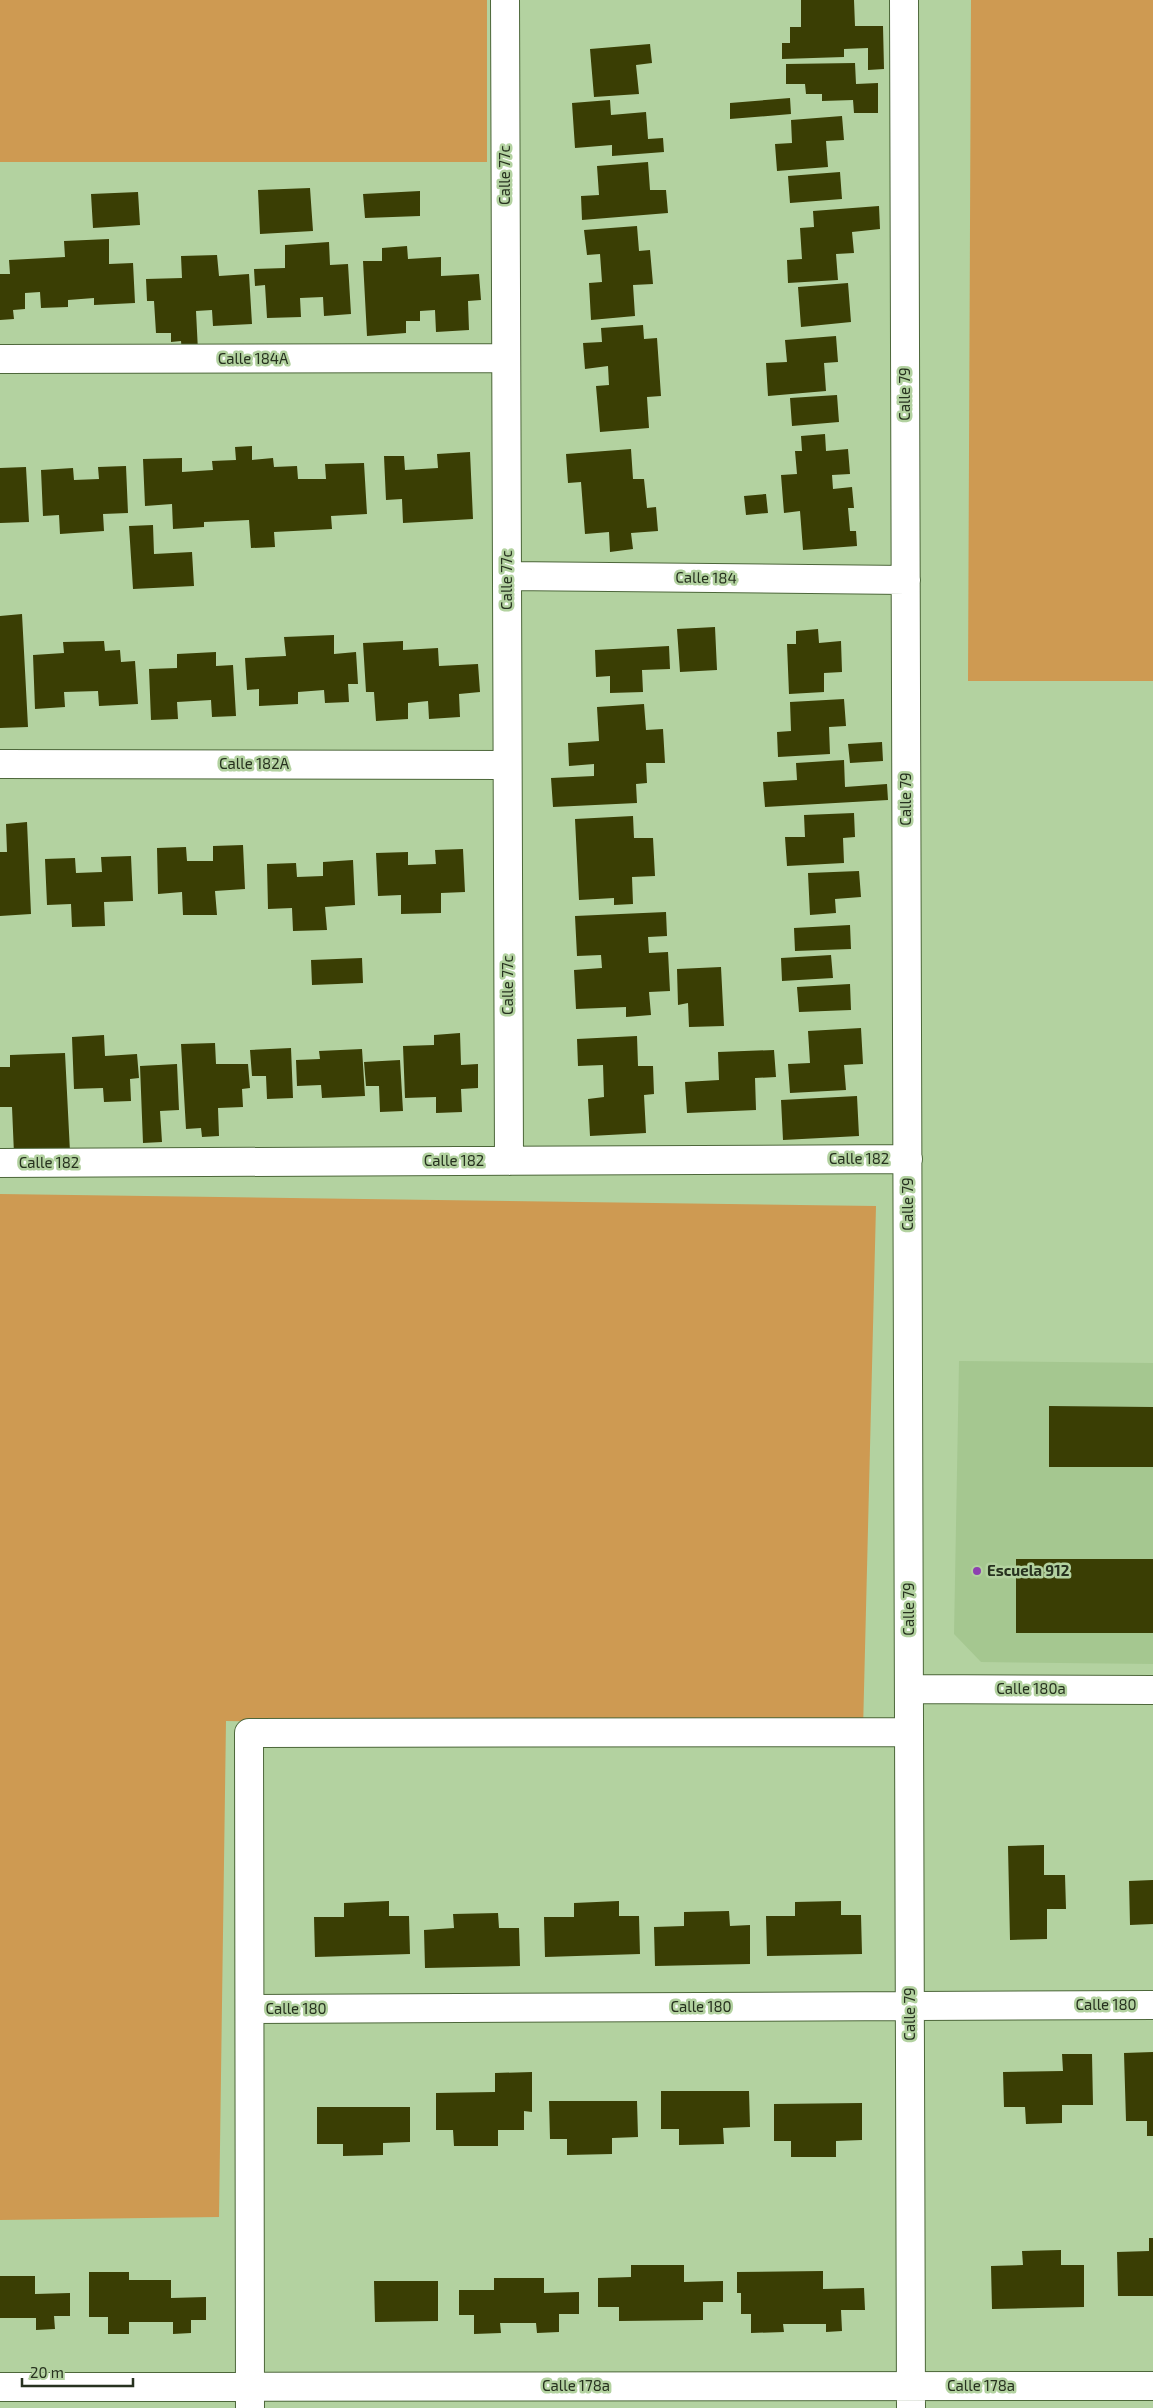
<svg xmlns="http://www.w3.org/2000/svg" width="1153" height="2408" font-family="'Exo 2',sans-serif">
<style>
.built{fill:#a5c790}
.green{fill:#ce9a52}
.building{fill:#3a3e04}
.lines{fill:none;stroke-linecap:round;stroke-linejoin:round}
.street-casing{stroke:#4d673a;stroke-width:30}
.street{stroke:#fff;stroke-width:28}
.poi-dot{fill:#8d40b0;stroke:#b3d2a0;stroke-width:2}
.labels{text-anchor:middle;stroke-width:5;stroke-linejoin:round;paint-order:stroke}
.street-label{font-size:15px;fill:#27321f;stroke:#b3d2a0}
.poi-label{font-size:15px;font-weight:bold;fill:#27321f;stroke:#b3d2a0;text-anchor:start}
</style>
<rect width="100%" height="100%" fill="#b3d2a0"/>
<path class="built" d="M959,1361L1153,1363V1664L981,1662L954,1634Z"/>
<path class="green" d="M0,0H487V162H0Z
M971,0H1153V681H968Z
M0,1194L876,1206L863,1730L226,1721L219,2217L0,2220Z"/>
<path class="building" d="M801,0H854L855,26H883L884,69L868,70V48L844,49V57L782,59V43H790V27H801Z
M650,44L652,63L636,65L639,94L594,97L590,49Z
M855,63L856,84L878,83V113H854L853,100L822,101V94H806L805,84H786V64Z
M790,98L791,114L730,119V103Z
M610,100L611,115L646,112L648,139L663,138L664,152L612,156V145L575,148L572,103Z
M842,116L844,140L826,141L828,167L777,171L775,144L792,143L791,120Z
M648,162L650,190H666L668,213L582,220L581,196L599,195L597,166Z
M840,172L842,199L790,203L788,176Z
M310,188L313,231L260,234L258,190Z
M420,191V216L365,218L363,194Z
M138,192L140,225L93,228L91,194Z
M879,206L880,229L852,232L854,253L836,254L838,280L788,283L787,260L802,259L800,228L814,227L813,211Z
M637,226L639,251L650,250L653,284L633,285L635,316L591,320L589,283L602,282L600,254L587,255L584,230Z
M109,239V264L133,263L135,303L94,305V298L68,300V307L41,308L40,292L25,293V309L13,310L14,319L0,320V274H10L9,260L65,257L64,241Z
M329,242L330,265L348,264L351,314L324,316L323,297L300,298L301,317L267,318L265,285L255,286L254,269L285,268V245Z
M407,246L408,259L441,257V276L479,274L481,300L468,301L469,330L436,332L435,310L420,311V321H406V333L367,336L363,261H382V248Z
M217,255L219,276L249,274L252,324L213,326L212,310L196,311L198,351L182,352L181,341L171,342V333H156L154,301H147L146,279L182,278L181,256Z
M848,283L851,322L801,327L798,287Z
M643,325L644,339L657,338L661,396L647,397L649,428L600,432L596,386L609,385L608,366L585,369L583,343L602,342L601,328Z
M836,336L838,362L824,363L826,391L768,396L766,363L787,362L785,340Z
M837,395L839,422L792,426L790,398Z
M825,434L826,451L848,449L850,474L832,475L833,489L852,487L854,508H848L850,531H856L857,546L803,550L800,511L784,513L781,475L797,474L795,451H802L801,436Z
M252,446V460L273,458L274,467L297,466L298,479H326L325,464L364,463L367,514L331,516L332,529L274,532L275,547L251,548L249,520L204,522V527L173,529L172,504L145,506L143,459L182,458V472L213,470L212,461L236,460L235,447Z
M631,449L633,479H644L647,508L656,507L658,531L631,533L633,549L610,552L609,532L585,534L581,482L568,483L566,454Z
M470,452L473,519L403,523L402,499L386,500L384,456H404L405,470L438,468L437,454Z
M126,466L128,513L103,514L104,531L60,534L59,515L43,516L41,470L73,468L74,480L99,479L98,467Z
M26,467L29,522L0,523V468Z
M766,494L768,513L746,515L744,496Z
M153,525L154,554L192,552L194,586L133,589L129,526Z
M22,614L28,727L0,728V616Z
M715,627L717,670L680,672L677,629Z
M818,629L819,643L841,641L842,672L824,673V692L789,694L787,644H796V631Z
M334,635V654L356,652L358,684H348L349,702L325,703L324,690L298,692V704L259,706V689L247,690L245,658L286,656L284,637Z
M104,641L105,651L120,650L121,662L135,661L138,704L99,706L98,691L64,692L65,707L35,709L33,655L64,653L63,642Z
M403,641V650L438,648L439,666L478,664L480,692L459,694L460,717L429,719L428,701L408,703V719L376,721L374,692H366L363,643Z
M669,646L670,669L642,670L643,692L610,693V676L596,677L595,650Z
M216,652V666L233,665L236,716L212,717L211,700L177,702L178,719L151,720L149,669L177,668V654Z
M844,699L846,726L829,727L830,754L778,757L777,732L791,731L790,702Z
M644,704L646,730L663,729L665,763H646L647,783L636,784L637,803L553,807L551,778L594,776V764L569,766L568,743L599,741L597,707Z
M882,742L883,761L850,763L848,744Z
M844,760L845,787L887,784L888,800L765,807L763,782L797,780L796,763Z
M854,813L855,837L843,838L844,863L787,866L785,837H805L804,815Z
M633,816L634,838H653L655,876L632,877L633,904L614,905V898L579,900L575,819Z
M27,822L31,914L0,916V852H7L6,824Z
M243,845L245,889L215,891L217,915H183L182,892L158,894L157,848L186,847L187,861H213V846Z
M463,849L465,892L441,893V913L401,914V895L378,896L376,853L408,852V865L436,864L435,850Z
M131,856L133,901L104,902L105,926L72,927L71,904L47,905L45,859L75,858L76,873L102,872L101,857Z
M353,860L355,905L325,907L327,930L293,931L292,908L268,909L267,864L296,863L297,877L323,876V862Z
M859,871L861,897L835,899L836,913L810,915L808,873Z
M666,912L667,936L648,937L649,953L668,952L670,991L649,992L651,1015L626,1017V1007L576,1009L574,970L602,968L601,955L577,956L575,916Z
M850,925L851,949L795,951L794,928Z
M831,955L833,978L782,981L781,958Z
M362,958L363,983L312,985L311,960Z
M721,967L724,1026L689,1027L688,1003L678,1005L677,969Z
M850,984L851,1010L799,1012L797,987Z
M861,1028L863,1064L844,1065L846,1090L790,1093L788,1064L810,1063L808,1031Z
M460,1033L461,1065L478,1064V1088L461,1089L462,1112L436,1113V1097L405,1098L403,1046L434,1045V1035Z
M104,1035L105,1056L137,1054L139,1078L130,1079L131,1101L104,1102L103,1088L74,1089L72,1037Z
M637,1036L638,1066H653L654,1094L644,1095L646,1133L590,1136L588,1099L604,1097L603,1065L578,1066L577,1039Z
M215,1043L216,1064H248L250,1088L242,1089L243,1107L218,1108L219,1136L202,1137L201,1128L186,1129L181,1044Z
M291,1048L293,1098L267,1099L266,1076H252L250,1050Z
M362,1049L365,1096L322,1098L321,1085L297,1086L296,1060L320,1059L319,1051Z
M774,1050L776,1077L755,1078L756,1110L687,1113L685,1082L719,1080L718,1052Z
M65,1053L70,1152L14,1154L12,1107H0V1067H10V1055Z
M400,1060L403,1111L380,1112L379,1086H366L364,1062Z
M177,1064L179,1110L160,1111L162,1142L143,1143L140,1066Z
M857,1096L859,1136L783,1140L781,1100Z
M1049,1406L1153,1407V1467H1049Z
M1016,1559H1153V1633H1016Z
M1044,1845V1875H1065L1066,1909H1047V1939L1010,1940L1008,1846Z
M1153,1880V1924L1130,1925L1129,1881Z
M389,1901V1916H409L410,1954L315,1957L314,1917H344V1903Z
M619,1901V1916H639L640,1954L545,1957L544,1917H574V1903Z
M841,1901V1915H861L862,1954L767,1956L766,1916H795V1902Z
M729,1911L730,1926L750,1925V1964L655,1966L654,1927L684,1926V1912Z
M498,1913L499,1928H519L520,1966L425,1968L424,1930L454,1928L453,1914Z
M1153,2052V2136H1147V2121H1126L1124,2053Z
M1062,2054H1092L1093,2105H1062V2123L1026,2124L1025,2107H1004L1003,2072L1063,2071Z
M532,2072V2112L524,2111V2130H498V2146H454L453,2130H436V2093L495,2092V2073Z
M661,2091H749L750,2127L723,2128L724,2144L679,2145V2129H661Z
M549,2101H637L638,2137L612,2138V2154L567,2155V2139H550Z
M862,2103V2140L836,2141V2157H791V2141H774V2104Z
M317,2107H410V2142L383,2143V2155L343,2156V2144H317Z
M1149,2238H1153V2296H1118L1117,2252L1149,2251Z
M1061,2250V2265H1084V2307L992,2309L991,2266L1023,2265L1022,2251Z
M631,2265H684V2282L723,2281V2302H703V2320L619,2321V2307H598V2278L631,2277Z
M823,2271V2289L864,2288L865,2310H841L842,2331L826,2332V2324H783L784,2332L751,2333V2314H741V2293H737V2272Z
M89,2272H129V2280H171V2298L206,2297V2320H191V2333L173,2334V2322H129V2334H108V2317H89Z
M0,2276H35V2294L70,2293V2316H54L55,2329L36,2330V2318H0Z
M494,2278H544V2293L579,2292V2314H559V2332L537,2333L536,2323H500L501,2333L474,2334V2315H459V2290H494Z
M374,2281H438V2321L375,2322Z"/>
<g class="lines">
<g class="street-casing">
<path id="street" d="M505,0L509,1161
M904,0L911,2408
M0,359L506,358
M507,576L906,580
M0,764L507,765
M0,1163L908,1159
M909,1689L1153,1690
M250,2009L1153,2005
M0,2387L1153,2386
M250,2408L249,1733L909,1732"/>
</g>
<use href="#street" class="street"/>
</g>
<circle class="poi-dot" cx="977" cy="1571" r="5"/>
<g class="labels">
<g class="street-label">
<text transform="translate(505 175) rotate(-90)" y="5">Calle 77c</text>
<text x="253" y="364">Calle 184A</text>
<text transform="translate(905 394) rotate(-90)" y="5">Calle 79</text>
<text transform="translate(706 578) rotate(1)" y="5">Calle 184</text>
<text transform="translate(507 580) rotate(-90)" y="5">Calle 77c</text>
<text x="254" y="769">Calle 182A</text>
<text transform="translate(906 799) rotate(-90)" y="5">Calle 79</text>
<text transform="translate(508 985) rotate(-90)" y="5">Calle 77c</text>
<text x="859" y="1164">Calle 182</text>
<text x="454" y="1166">Calle 182</text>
<text x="49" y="1168">Calle 182</text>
<text transform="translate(908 1204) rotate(-90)" y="5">Calle 79</text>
<text transform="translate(909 1609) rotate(-90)" y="5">Calle 79</text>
<text x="1031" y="1694">Calle 180a</text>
<text x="1106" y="2010">Calle 180</text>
<text x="701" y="2012">Calle 180</text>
<text x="296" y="2014">Calle 180</text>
<text transform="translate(910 2014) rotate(-90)" y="5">Calle 79</text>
<text x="576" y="2391">Calle 178a</text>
<text x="981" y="2391">Calle 178a</text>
</g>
<g class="poi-label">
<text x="987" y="1576">Escuela 912</text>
</g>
</g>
<path d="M22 2378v8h111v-8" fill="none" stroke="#27321f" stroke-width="2.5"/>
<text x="30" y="2378" font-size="15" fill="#27321f" stroke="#b3d2a0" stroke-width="4" paint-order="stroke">20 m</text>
</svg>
